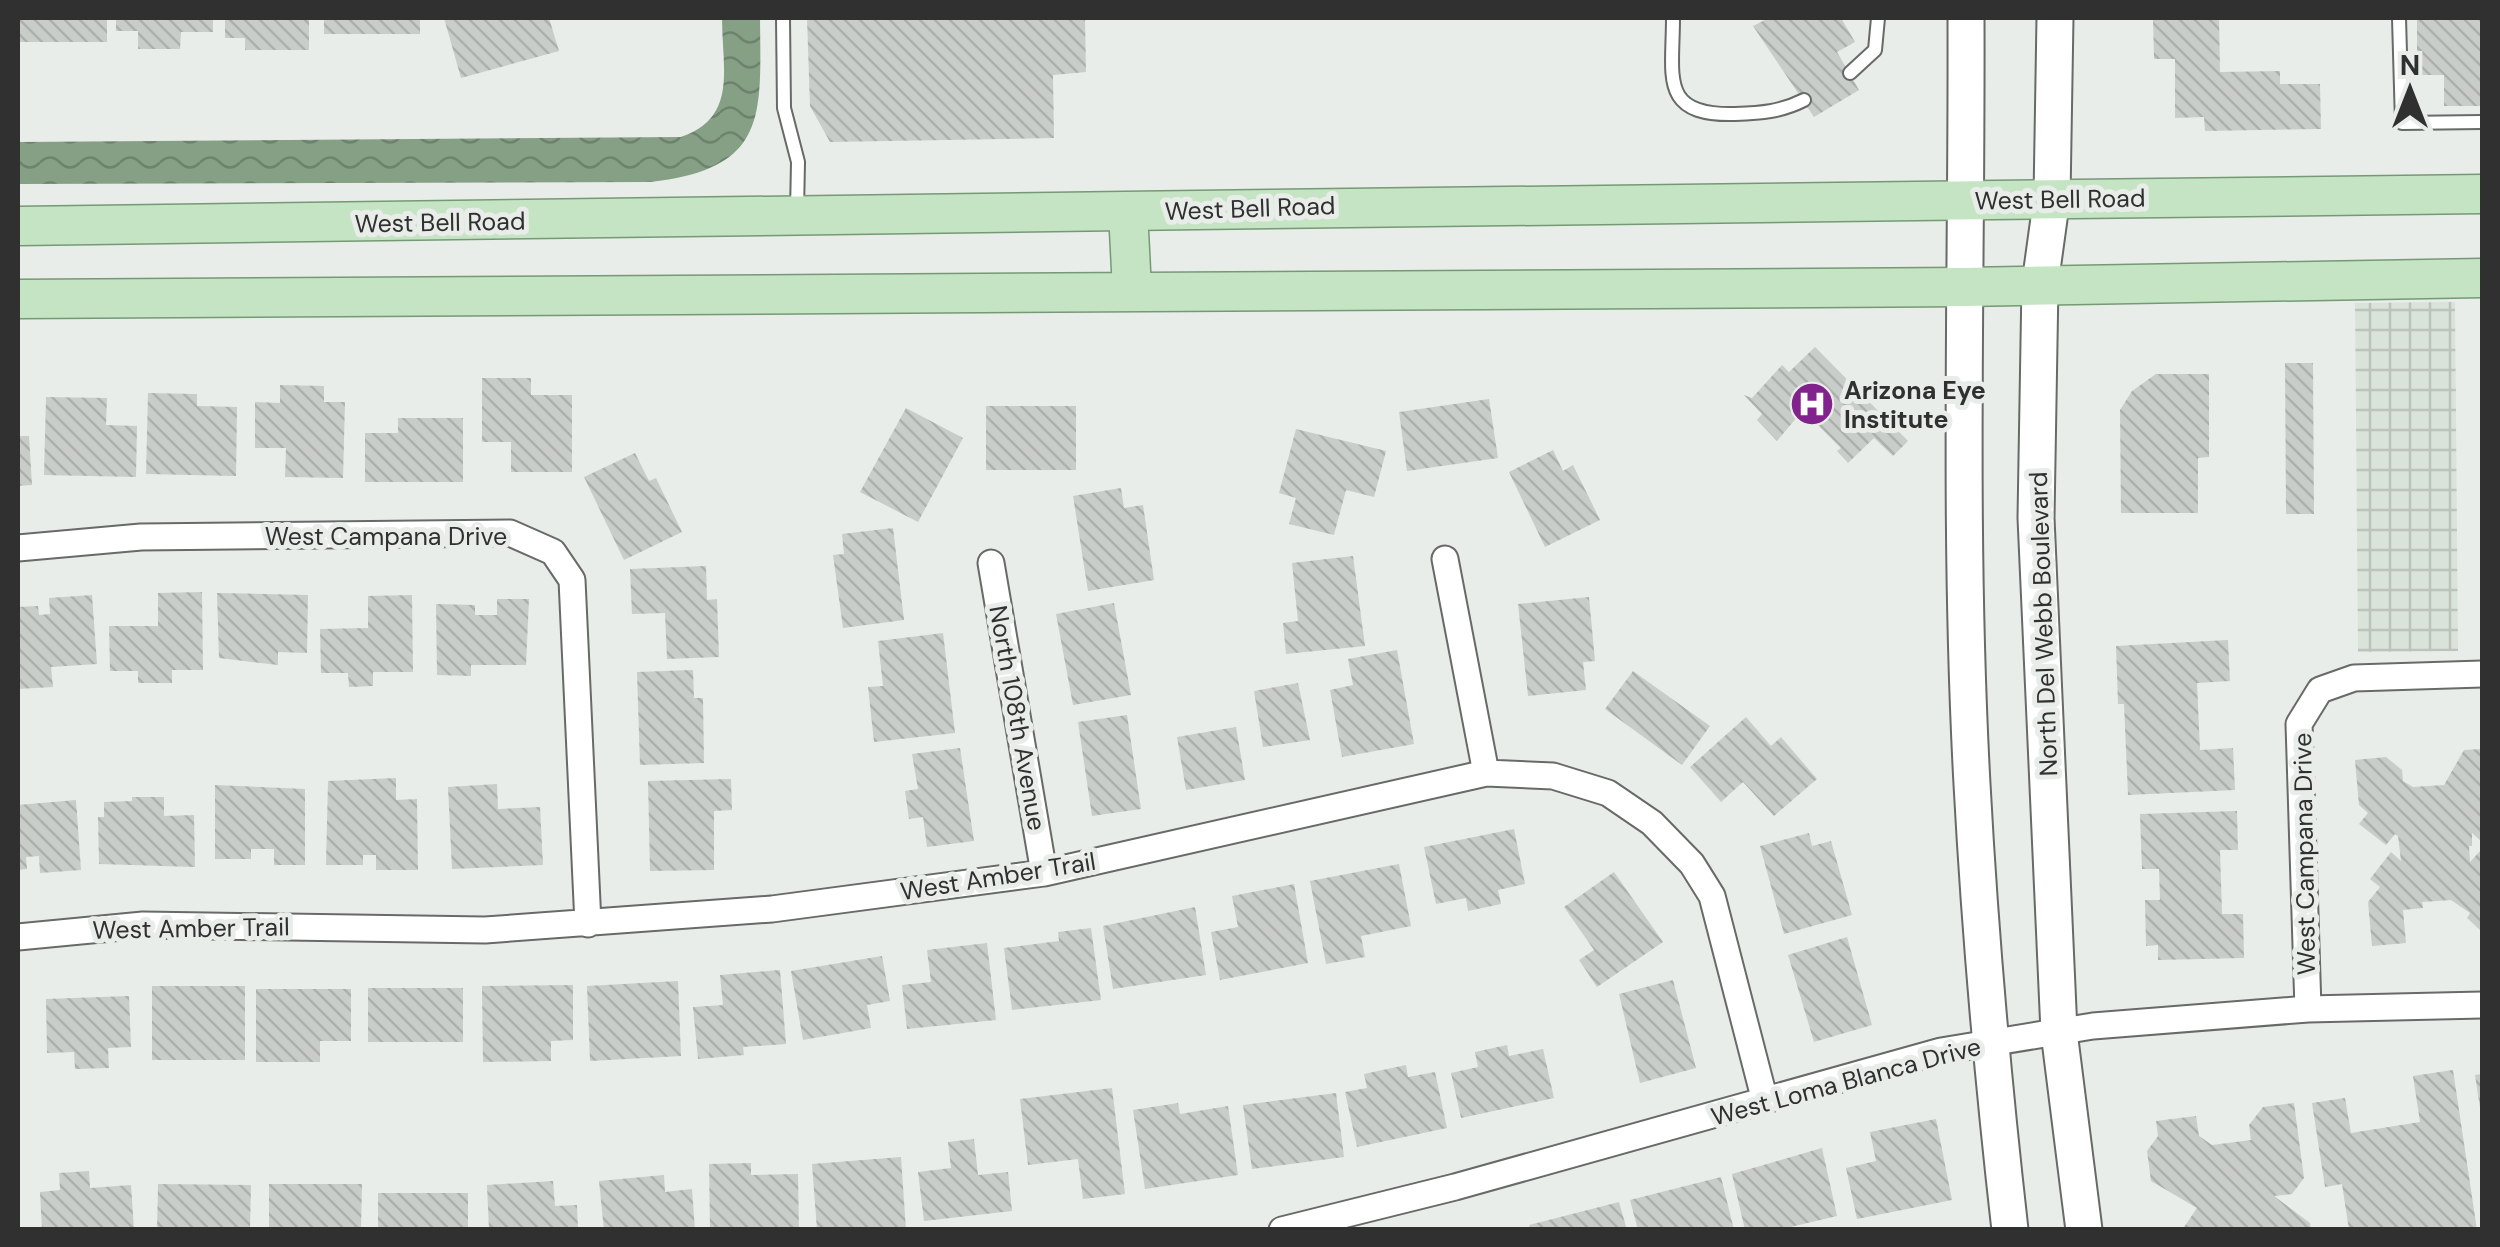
<svg xmlns="http://www.w3.org/2000/svg" width="2500" height="1247" font-family="'DM Sans',sans-serif">
<style>
.industrial{fill:url(#industrial-grid)}
.water{fill:url(#water-waves)}
.building{fill:url(#building-back-hatch)}
.lines{fill:none;stroke-linecap:round;stroke-linejoin:round}
.lane-casing{stroke:#676a66;stroke-width:16}
.street-casing{stroke:#676a66;stroke-width:29}
.secondary-casing{stroke:#676a66;stroke-width:39}
.primary-casing{stroke:#769975;stroke-width:41}
.lane{stroke:#fff;stroke-width:12}
.street{stroke:#fff;stroke-width:25}
.secondary{stroke:#fff;stroke-width:35}
.primary{stroke:#c4e4c3;stroke-width:38}
.labels{text-anchor:middle;stroke-width:10;stroke-linejoin:round;paint-order:stroke}
.street-label{font-size:25px;fill:#2f302f;stroke:#e9ede9}
.poi-label{font-size:25px;font-weight:bold;fill:#2f302f;stroke:#e9ede9;text-anchor:start}
</style>
<defs>
<pattern id="industrial-grid" width="8" height="8" patternUnits="userSpaceOnUse" patternTransform="scale(2.5)"><rect width="8" height="8" fill="#dae3da"/><path d="M0 4h8M4 0v8" fill="none" stroke="#bbc3bb"/></pattern>
<pattern id="water-waves" width="16" height="10" patternUnits="userSpaceOnUse" patternTransform="scale(2.5)"><rect width="16" height="10" fill="#86a085"/><path d="M0 5q4-4 8 0t8 0" fill="none" stroke="#6e836d"/></pattern>
<pattern id="building-back-hatch" width="6" height="6" patternUnits="userSpaceOnUse" patternTransform="scale(2.5)"><rect width="6" height="6" fill="#c9cdc9"/><path d="M-1 5l2 2M0 0l6 6M5-1l2 2" fill="none" stroke="#adb0ad"/></pattern>
</defs>
<rect width="100%" height="100%" fill="#e9ede9"/>
<path class="industrial" d="M2455,302L2458,651L2358,652L2355,303Z"/>
<path class="water" d="M722,18H760C761,118 767,168 651,182L18,184V142L681,137C738,117 722,69 722,18Z"/>
<path class="building" d="M18,18H107V42H18Z
M116,18H213V32H181L180,49H138V31H116Z
M225,18H309V50H245V38H225Z
M324,18H420V34H324Z
M444,18H549L559,51L461,78Z
M807,18H1085L1086,72L1053,75L1054,138L830,142L810,106Z
M1769,18H1841L1855,42L1837,52L1859,90L1814,117L1753,26Z
M2153,18H2219L2220,72L2280,71V84H2320L2321,129L2205,131L2204,117L2175,118V59H2154Z
M2417,18H2482V106H2444V75H2417Z
M1815,347L1908,441L1893,456L1874,438L1848,463L1837,451L1841,448L1803,410L1777,441L1757,420L1762,414L1744,395L1752,398L1782,365L1789,372Z
M2285,363H2313L2314,514H2286Z
M2156,374H2209V457L2198,458V513H2121L2120,410L2132,391Z
M482,378H531V395H572V472H511V442H482Z
M280,385L324,386V402H345L343,478L285,477L286,448H255V402L280,403Z
M148,393L197,394V406L237,407L236,476L146,474Z
M46,397L107,398L106,425L137,426L136,477L44,475Z
M1489,399L1498,458L1407,471L1399,412Z
M986,406H1076V470H986Z
M906,408L963,438L918,522L860,492Z
M398,418H463V482H365V433H398Z
M1296,429L1386,451L1374,497L1346,490L1334,535L1289,524L1296,498L1279,493Z
M18,436H29L32,485L18,486Z
M1553,450L1563,471L1573,465L1600,520L1545,547L1509,472Z
M635,453L649,481L656,478L682,532L624,560L584,477Z
M1121,488L1124,508L1143,505L1154,580L1088,591L1073,496Z
M893,528L904,620L843,628L833,555L844,554L842,534Z
M1353,556L1365,646L1286,654L1283,623L1298,621L1292,563Z
M706,566L707,600L717,599L719,657L667,659L665,613L632,614L630,569Z
M202,592L203,670H172V683H138V671H110L109,626H158V593Z
M217,593L308,595L307,653L278,652V665L219,658Z
M92,595L97,664L51,667L53,687L18,689V607L38,606L39,615L50,614L49,598Z
M412,595L413,672H373V686L349,687L348,673H321L320,629L368,628V596Z
M1589,597L1595,661L1583,662L1586,690L1528,696L1518,604Z
M497,599H529L526,665H471V676L437,675L436,604L475,605V615H497Z
M1114,603L1131,695L1073,705L1056,614Z
M943,633L955,733L874,742L868,687L883,686L878,641Z
M2228,640L2230,681L2197,683L2200,750L2233,748L2235,790L2128,795L2124,704H2118L2116,646Z
M1397,650L1414,744L1342,757L1330,690L1353,685L1348,659Z
M693,670L694,698H703L704,763L640,765L637,672Z
M1633,671L1710,726L1682,765L1605,709Z
M1298,683L1310,740L1263,747L1254,691Z
M1127,715L1141,809L1092,816L1078,722Z
M1746,717L1771,746L1781,737L1817,779L1774,816L1743,782L1721,802L1690,767Z
M1236,727L1245,780L1186,790L1177,737Z
M960,748L974,841L927,847L923,817L909,819L905,791L918,789L912,754Z
M2482,749V842L2472,833V846H2469L2470,862L2480,851L2482,854V932L2467,918L2470,913L2451,900L2422,902L2423,908L2403,910L2406,943L2372,946L2368,902L2380,887L2370,879L2391,852L2401,861L2398,836L2395,834L2386,845L2359,824L2368,813L2359,805L2355,760L2386,757L2402,770L2403,781L2413,787L2444,785L2464,750Z
M396,778V800L417,799L418,870H376V855H363V865H326L328,781Z
M731,779L732,810L714,811V870L650,871L648,781Z
M497,784L498,809L540,807L543,865L452,869L448,787Z
M215,785L305,789V865H274V849H251V859H215Z
M132,797H164V816L194,815L195,867L99,864L98,817H104V802L132,801Z
M76,800L81,870L40,873L39,856L26,857L27,869L18,870V805Z
M2237,811L2238,850H2220L2222,914H2243L2244,958L2158,960V945L2146,946L2145,900H2160L2159,869H2142L2140,814Z
M1514,829L1525,884L1498,890L1501,904L1468,911L1466,898L1436,904L1424,847Z
M1809,833L1812,846L1831,841L1852,915L1784,934L1760,846Z
M1399,864L1411,926L1361,936L1365,957L1326,964L1310,881Z
M1614,872L1663,942L1597,987L1579,960L1594,950L1564,907Z
M1294,884L1308,963L1220,980L1211,932L1238,927L1232,896Z
M1195,907L1206,975L1113,989L1103,926Z
M1091,928L1101,1000L1012,1010L1004,948L1059,941L1058,932Z
M1847,937L1872,1025L1814,1042L1788,955Z
M987,943L996,1020L907,1029L902,985L931,982L927,950Z
M882,956L890,1001L867,1005L871,1028L803,1040L791,971Z
M780,970L786,1044L743,1047L744,1055L698,1059L693,1007L723,1005L720,975Z
M1673,980L1696,1068L1640,1083L1619,994Z
M678,981L681,1056L590,1061L587,986Z
M573,985V1040L551,1041V1061L483,1062L482,986Z
M152,986H245V1060H152Z
M368,988H463V1042H368Z
M256,989H351V1041H320V1062H256Z
M129,996L131,1047L108,1048L109,1068L75,1069L74,1052L47,1053L46,999Z
M1507,1045L1509,1056L1543,1049L1554,1098L1461,1118L1451,1073L1478,1067L1475,1052Z
M1406,1065L1408,1077L1435,1072L1447,1128L1357,1147L1345,1092L1367,1088L1364,1074Z
M2453,1070L2477,1230H2349L2342,1184L2325,1187L2312,1103L2345,1098L2351,1133L2420,1122L2413,1076Z
M2482,1074V1107L2480,1108L2475,1075Z
M1112,1088L1125,1194L1083,1199L1078,1159L1028,1165L1020,1099Z
M1336,1093L1344,1157L1252,1169L1243,1105Z
M1178,1103L1180,1114L1228,1106L1238,1175L1145,1189L1133,1110Z
M2294,1103L2304,1178L2292,1194L2274,1196L2310,1223L2311,1230H2182L2197,1208L2151,1181L2147,1151L2158,1136L2156,1121L2196,1116L2199,1136L2212,1145L2251,1140L2249,1125L2263,1107Z
M1936,1119L1952,1200L1857,1219L1846,1168L1876,1161L1870,1132Z
M974,1139L978,1175L1008,1172L1012,1211L924,1221L918,1172L951,1168L948,1142Z
M1822,1148L1837,1216L1778,1230H1745L1732,1174Z
M901,1157L906,1230H817L812,1164Z
M751,1163V1175L798,1174L799,1230H710L709,1164Z
M89,1171L90,1188L131,1185L134,1230H42L40,1192L60,1190L59,1173Z
M664,1175L665,1192L692,1189L695,1230H604L599,1181Z
M1721,1177L1734,1230H1638L1630,1200Z
M553,1181L555,1206L577,1205L578,1230H489L487,1185Z
M158,1184L251,1185L250,1230H157Z
M269,1184H362L361,1230H269Z
M378,1193H468V1230H378Z
M1619,1202L1627,1230H1530L1529,1225Z"/>
<g class="lines">
<g class="lane-casing">
<path id="lane" d="M783,18L784,108L798,162L797,211
M1673,18C1673,77 1659,116 1735,114C1761,113 1780,112 1804,100
M2399,18L2402,123L2482,122
M1850,73L1875,50L1878,18"/>
</g>
<g class="street-casing">
<path id="street" d="M18,548L141,537L510,533L553,552L572,580L588,924
M1445,559L1486,773
M991,563L1044,873
M18,937L143,925L485,930L772,909L1044,873L1486,773L1553,776L1608,793L1652,823L1692,864L1712,896L1765,1101
M2308,1009L2299,724L2320,690L2354,678L2482,674
M1282,1230L1455,1187L1941,1051L2093,1026L2308,1009L2482,1005"/>
</g>
<g class="secondary-casing">
<path id="secondary" d="M1966,18C1967,273 1958,528 1972,784C1980,933 1993,1081 2010,1230
M2055,18L2052,197L2040,284L2036,518L2059,1032L2084,1230"/>
</g>
<g class="primary-casing">
<path id="primary" d="M1128,211L1132,290
M18,226C839,218 1661,200 2482,194
M18,299L1963,287L2482,278"/>
</g>
<use href="#lane" class="lane"/>
<use href="#street" class="street"/>
<use href="#secondary" class="secondary"/>
<use href="#primary" class="primary"/>
</g>
<defs>
<g id="hospital-disc" transform="scale(2.25)"><circle r="9.5" fill="#82228c" stroke="#e9ede9"/><path d="M-5-5h3v3.5h4V-5h3V5h-3V1.5h-4V5h-3Z" fill="#fff"/></g>
</defs>
<g fill-rule="evenodd">
<use href="#hospital-disc" x="1812" y="404"/>
</g>
<g class="labels">
<g class="street-label">
<text transform="translate(2060 199) rotate(-1)" y="9">West Bell Road</text>
<text transform="translate(1250 208) rotate(-2)" y="9">West Bell Road</text>
<text transform="translate(440 222) rotate(-1)" y="9">West Bell Road</text>
<text x="386" y="545">West Campana Drive</text>
<text transform="translate(2043 624) rotate(-92)" y="9">North Del Webb Boulevard</text>
<text transform="translate(1018 718) rotate(80)" y="9">North 108th Avenue</text>
<text transform="translate(2304 854) rotate(-91)" y="9">West Campana Drive</text>
<text transform="translate(998 876) rotate(-9)" y="9">West Amber Trail</text>
<text transform="translate(191 928) rotate(-1)" y="9">West Amber Trail</text>
<text transform="translate(1846 1081) rotate(-15)" y="9">West Loma Blanca Drive</text>
</g>
<g class="poi-label">
<text x="1844" y="399">Arizona Eye<tspan x="1844" dy="29">Institute</tspan></text>
</g>
</g>
<rect width="2500" height="1247" fill="none" stroke="#2f302f" stroke-width="40"/>
<g transform="translate(2410 90)" stroke="#e9ede9" stroke-width="8" paint-order="stroke">
<path d="M0-8L18 38L0 25L-18 38Z" fill="#2f302f"/>
<text y="-15" font-size="28" font-weight="bold" text-anchor="middle" fill="#2f302f">N</text>
</g>
</svg>
